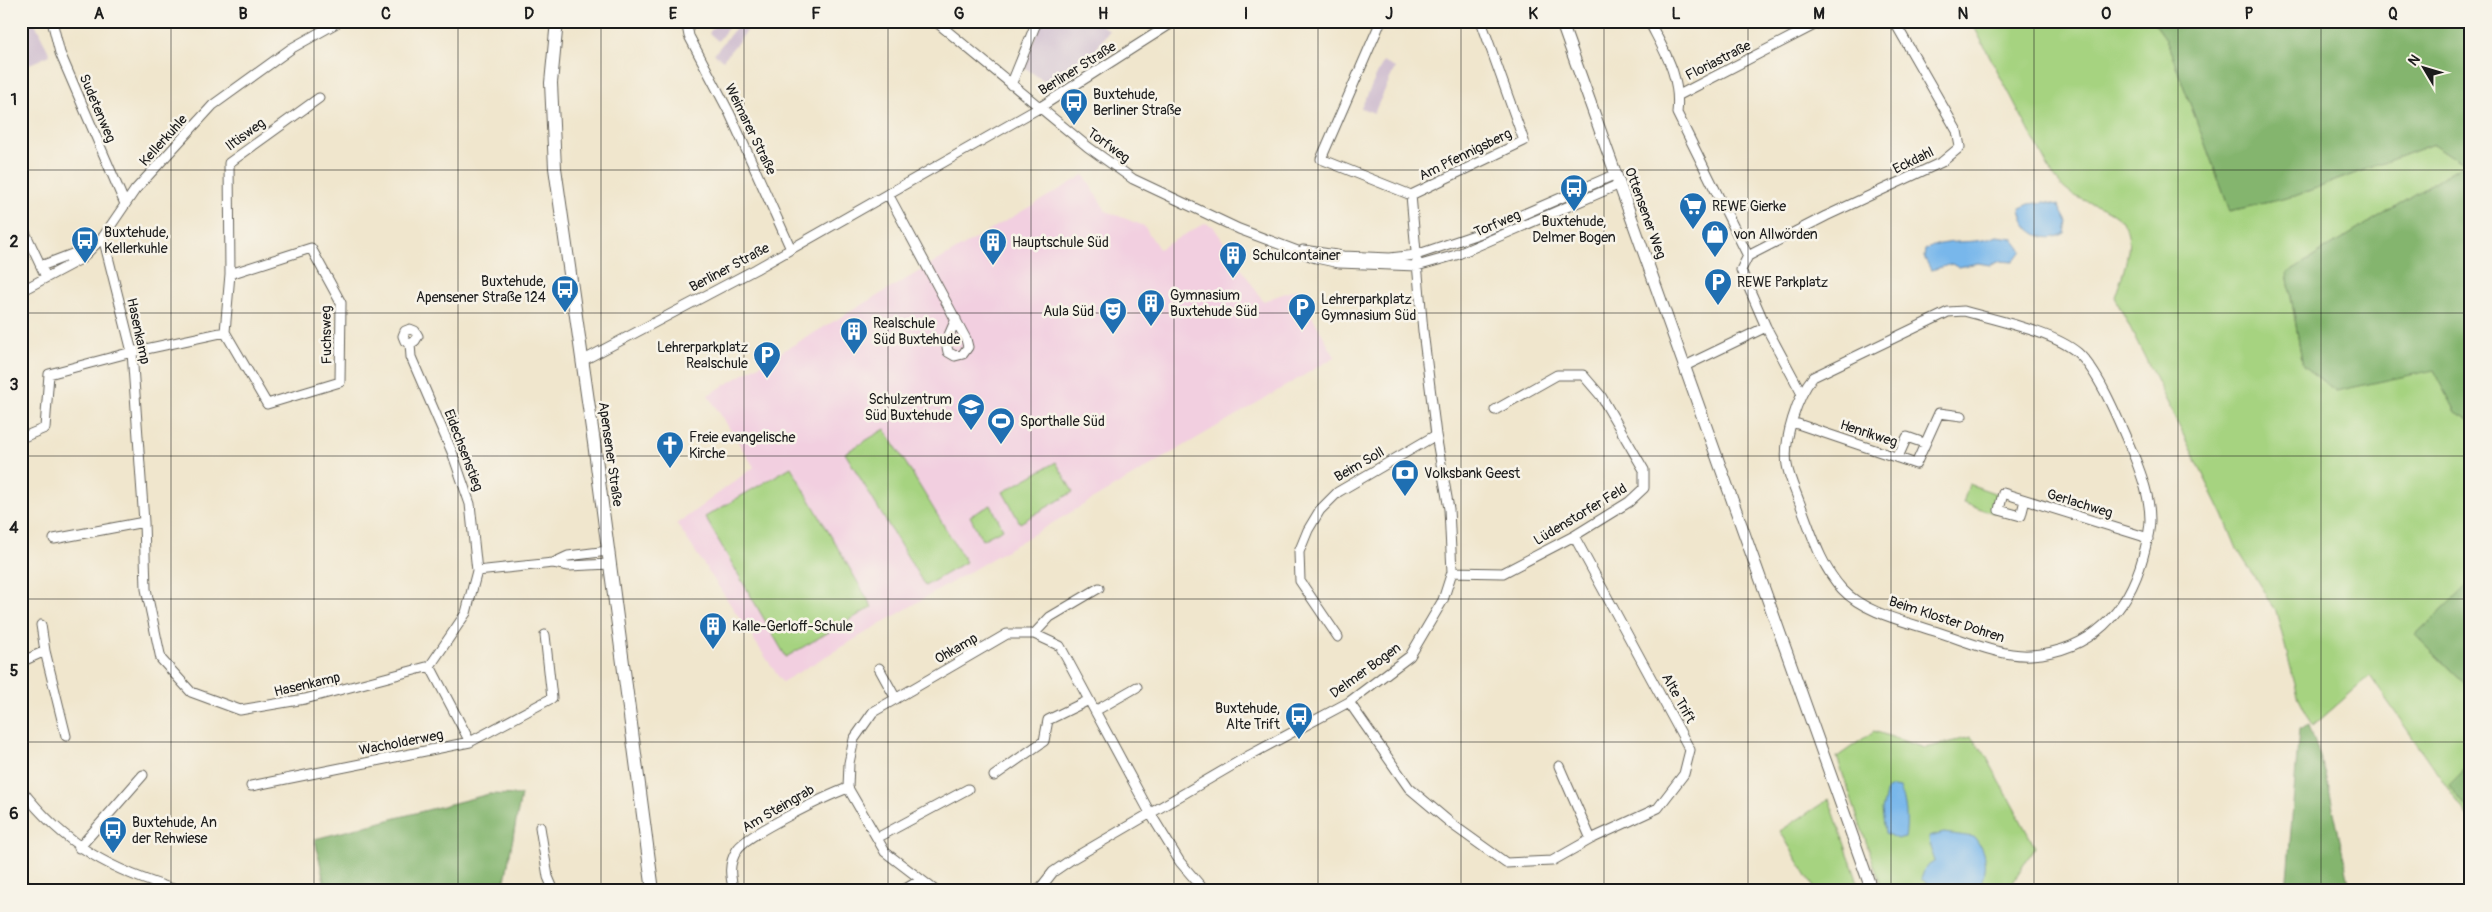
<svg xmlns="http://www.w3.org/2000/svg" width="2492" height="912" font-family="Pangolin,sans-serif">
<style>
.built{fill:#f2cfe0}
.industrial{fill:#cfbdcf}
.green{fill:#a6d380;stroke:#61784e}
.forest{fill:#84b56e;stroke:#506845}
.water{fill:#78b7eb;stroke:#4a6a84}
.lines{fill:none;stroke-linecap:round;stroke-linejoin:round}
.minor-casing{stroke:#66635a;stroke-width:11}
.tertiary-casing{stroke:#66635a;stroke-width:13}
.secondary-casing{stroke:#66635a;stroke-width:14}
.minor{stroke:#fff;stroke-width:9}
.tertiary{stroke:#fff;stroke-width:11}
.secondary{stroke:#fff;stroke-width:12}
.grid{fill:none;stroke:#1c1c1c;stroke-width:1;stroke-opacity:0.55}
.labels{text-anchor:middle;stroke-width:5;stroke-linejoin:round;paint-order:stroke}
.street-label{font-size:14px;fill:#1c1c1c;stroke:#f7f3e8}
.poi-label{font-size:14px;fill:#1c1c1c;stroke:#f7f3e8;text-anchor:start}
.neatline{fill:none;stroke:#1c1c1c;stroke-width:2}
.grid-label{font-size:16px;text-anchor:middle;font-weight:bold;fill:#1c1c1c}
</style>
<rect width="100%" height="100%" fill="#f7f3e8"/>
<filter id="ink" filterUnits="userSpaceOnUse"><feTurbulence type="fractalNoise" baseFrequency=".02" numOctaves="2"/><feDisplacementMap in="SourceGraphic" scale="10" xChannelSelector="R" yChannelSelector="G"/><feConvolveMatrix kernelMatrix="1 2 1 2 8 2 1 2 1" color-interpolation-filters="sRGB"/></filter>
<filter id="wash" filterUnits="userSpaceOnUse"><feTurbulence type="fractalNoise" baseFrequency=".0096" numOctaves="4" result="noise"/><feDisplacementMap in="SourceGraphic" scale="20" xChannelSelector="R" yChannelSelector="G"/><feGaussianBlur stdDeviation="1.12" result="paint"/><feColorMatrix in="noise" values="0 0 0 0 0 0 0 0 0 0 0 0 0 0 0 0 0 1.4 0 .05"/><feComposite in="paint" operator="in"/></filter>
<g filter="url(#wash)">
<rect width="100%" height="100%" fill="#f0e6cd"/>
<path class="built" d="M1084,175L1106,211L1144,226L1159,249L1205,223L1213,226L1263,301L1297,289L1335,357L782,682L677,524L754,467L708,395Z"/>
<path class="industrial" d="M21,21H34L50,55L21,68Z
M718,21H727L731,24L718,41L709,33Z
M1042,21H1095L1109,30L1095,51L1045,82L1024,67Z
M739,24L747,31L723,60L714,54Z
M1383,62L1395,68L1374,113L1361,108Z"/>
<path class="green" d="M1971,21H2153L2166,39L2230,211L2295,196L2433,144L2464,164L2287,273L2303,366L2336,391L2434,369L2456,412L2471,421V582L2415,635L2471,690V763L2449,785L2471,814V822L2370,676L2313,726L2298,696L2276,611L2237,549L2223,515L2115,297C2121,278 2137,240 2123,223C2116,212 2102,208 2091,203C2070,194 2066,193 2052,174Z
M885,429L966,562L925,586L845,453Z
M1056,462L1073,492L1020,523L1003,492Z
M791,467L872,607L786,657L705,517Z
M1969,484L2000,495L1994,513L1963,503Z
M991,505L1003,529L982,540L970,516Z
M1874,731L1925,748L1971,737L1985,754L2035,847L2007,891H1883L1837,757Z
M1829,799L1861,891H1816L1780,831Z
M21,877L36,891H21Z"/>
<path class="forest" d="M2153,21H2471V421L2456,412L2434,370L2336,391L2303,366L2287,273L2464,164L2433,144L2295,196L2230,211L2166,39Z
M2471,582V690L2415,635Z
M2309,725L2326,775L2351,891H2286L2299,730Z
M2471,763V814L2449,785Z
M489,794L521,795L503,891H326L315,839Z"/>
<path class="water" d="M2045,202L2058,205L2067,222L2065,233C2044,246 2022,230 2020,208L2029,204Z
M1997,236L2012,238L2022,251L2013,262L2000,261L1990,265L1978,263L1958,267L1953,264L1931,270L1924,257L1925,250C1945,237 1975,246 1997,236Z
M1893,787L1900,788C1906,802 1908,822 1905,837L1897,839L1885,833L1882,810L1887,789Z
M1944,833L1974,837C1989,855 1985,869 1979,891H1955L1953,888L1934,887L1921,879L1925,868L1935,861L1930,847L1929,837Z"/>
</g>
<g filter="url(#ink)">
<g class="lines">
<g class="minor-casing">
<path id="minor" d="M52,21L60,53L125,204
M686,21L689,36L730,114L791,249
M935,21L1088,147L1133,179L1239,229L1316,258L1339,263L1417,266L1456,255L1620,184
M1381,21L1321,159L1411,195L1524,141L1481,21
M1649,21C1665,53 1681,76 1677,113L1748,256
M1011,85L1037,21
M1679,95L1822,21
M888,194L966,339L968,347L963,354L955,356L948,352L946,342L956,319
M21,224L46,277
M103,237L132,352L144,522L146,589L161,659L191,692L240,710L305,699L430,666L466,613L477,571L553,563L568,556L608,551
M1303,250L1343,256L1390,258L1416,255L1478,234L1616,174
M41,266L91,247
M230,274L229,163L319,98
M21,291L81,259L103,237L135,190L213,105L292,48L340,21
M1964,311C1995,320 2054,332 2078,353C2101,374 2121,427 2134,456C2142,476 2150,498 2150,520C2150,532 2146,545 2143,557C2128,612 2091,651 2031,655C1998,657 1963,639 1931,630C1903,621 1863,612 1842,589C1820,565 1811,531 1799,501C1795,490 1789,477 1787,465C1783,440 1797,396 1813,377L1948,312Z
M1766,327L1741,270L1748,256L1826,216L1942,162L1960,147L1957,131L1894,21
M410,344L405,341L403,336L405,331L410,329L415,331L418,336L415,341L410,344L411,357L452,452L470,504L477,571
M582,361L756,269L1039,108L1175,21
M1685,366L1766,327L1802,394
M1792,422L1916,464L1939,413L1962,416
M21,438L45,428L49,374L132,352L225,332L230,274L311,248L341,303L340,382L267,404L225,332
M1898,457L1907,437L1924,443
M2025,500L2021,516L1999,510L2003,493L2142,536L2148,539
M54,539L144,522
M553,563L569,566L610,564
M1452,572L1503,573L1574,536L1629,502L1644,488V470L1601,396L1583,375H1557L1495,410
M41,625L45,651
M1034,634L1050,617L1099,588
M1338,637L1300,581L1299,552L1308,530L1320,510L1338,492L1436,435
M21,662L45,651L66,736
M879,668L896,699
M1349,702L1409,788L1453,825L1506,863L1552,861L1591,839L1658,808L1684,774L1690,750L1574,536
M1095,711L1137,687
M470,742L552,698L545,635
M1559,766L1591,839
M994,776L1044,741L1048,720L1089,700
M251,786L470,742L430,666
M21,789C65,846 112,871 180,891
M540,827L548,877L554,891
M877,838L968,789
M79,848L143,775
M734,891C730,876 728,864 737,850C745,835 829,795 848,788
M902,891L920,880
M936,891L885,852L848,788L849,763L854,739L873,712L1007,634H1034L1060,646L1150,813L1180,862L1205,891
M1038,891L1053,872L1072,859L1250,755L1349,702L1410,656L1443,600L1452,572L1449,509L1436,435L1423,331L1411,195"/>
</g>
<g class="tertiary-casing">
<path id="tertiary" d="M1561,21L1872,891"/>
</g>
<g class="secondary-casing">
<path id="secondary" d="M557,21L551,83L555,168L594,443L653,891"/>
</g>
<use href="#minor" class="minor"/>
<use href="#tertiary" class="tertiary"/>
<use href="#secondary" class="secondary"/>
</g>
</g>
<path class="grid" d="M171,21V891M314,21V891M458,21V891M601,21V891M744,21V891M888,21V891M1031,21V891M1174,21V891M1318,21V891M1461,21V891M1604,21V891M1748,21V891M1891,21V891M2034,21V891M2178,21V891M2321,21V891M21,170H2471M21,313H2471M21,456H2471M21,599H2471M21,742H2471"/>
<defs>
<g id="bus-pin" transform="scale(1.4375)"><path d="M0 17L-7.5 6A9.5 9.5 0 1 1 7.5 6Z" fill="#1f6fb2" stroke="#f7f3e8"/><path d="M-5-6H5V4H4V6H2V4H-2V6H-4V4H-5ZM-3.5-4V0h7V-4ZM-3.5 1.2v1.5H-2V1.2ZM2 1.2v1.5H3.5V1.2Z" fill="#fff"/></g>
<g id="supermarket-pin" transform="scale(1.4375)"><path d="M0 17L-7.5 6A9.5 9.5 0 1 1 7.5 6Z" fill="#1f6fb2" stroke="#f7f3e8"/><path d="M-6-5.5h2.5l.6 2H6L4.5 2H-2.5L-4.4-4H-6ZM-1.5 3.2a1.3 1.3 0 1 0 .1 0ZM3 3.2a1.3 1.3 0 1 0 .1 0Z" fill="#fff"/></g>
<g id="shop-pin" transform="scale(1.4375)"><path d="M0 17L-7.5 6A9.5 9.5 0 1 1 7.5 6Z" fill="#1f6fb2" stroke="#f7f3e8"/><path d="M-5-2.5h2.3a2.7 3.5 0 0 1 5.4 0H5L5.5 6h-11ZM-1.5-2.5h3a1.5 2.3 0 0 0-3 0Z" fill="#fff"/></g>
<g id="building-pin" transform="scale(1.4375)"><path d="M0 17L-7.5 6A9.5 9.5 0 1 1 7.5 6Z" fill="#1f6fb2" stroke="#f7f3e8"/><path d="M-4-6H4V6H1V3H-1V6H-4ZM-2.5-4.3h1.7v1.8h-1.7ZM.8-4.3h1.7v1.8H.8ZM-2.5-1h1.7V.8h-1.7ZM.8-1h1.7V.8H.8Z" fill="#fff"/></g>
<g id="parking-pin" transform="scale(1.4375)"><path d="M0 17L-7.5 6A9.5 9.5 0 1 1 7.5 6Z" fill="#1f6fb2" stroke="#f7f3e8"/><path d="M-3.5-5.5H1a3.5 3.5 0 0 1 0 7H-1V5.5H-3.5ZM-1-3.4V-.6H.8a1.4 1.4 0 0 0 0-2.8Z" fill="#fff"/></g>
<g id="theatre-pin" transform="scale(1.4375)"><path d="M0 17L-7.5 6A9.5 9.5 0 1 1 7.5 6Z" fill="#1f6fb2" stroke="#f7f3e8"/><path d="M-5-5.5Q0-4 5-5.5V0Q5 5 0 6Q-5 5-5 0ZM-3.3-2.5H-1v1.5H-3.3ZM1-2.5H3.3v1.5H1ZM-2.8 1Q0 5.5 2.8 1Z" fill="#fff"/></g>
<g id="school-pin" transform="scale(1.4375)"><path d="M0 17L-7.5 6A9.5 9.5 0 1 1 7.5 6Z" fill="#1f6fb2" stroke="#f7f3e8"/><path d="M0-5L7-2L0 1L-7-2ZM-4 1L0 2.5L4 1V4Q0 6-4 4Z" fill="#fff"/></g>
<g id="stadium-pin" transform="scale(1.4375)"><path d="M0 17L-7.5 6A9.5 9.5 0 1 1 7.5 6Z" fill="#1f6fb2" stroke="#f7f3e8"/><path d="M0-5a6.5 5 0 1 0 0 10a6.5 5 0 1 0 0-10ZM-3.5-1.8h7v3.6h-7Z" fill="#fff"/></g>
<g id="church-pin" transform="scale(1.4375)"><path d="M0 17L-7.5 6A9.5 9.5 0 1 1 7.5 6Z" fill="#1f6fb2" stroke="#f7f3e8"/><path d="M-1.2-6h2.4v3.5h3.3v2.4h-3.3V6h-2.4V-.1h-3.3v-2.4h3.3Z" fill="#fff"/></g>
<g id="bank-pin" transform="scale(1.4375)"><path d="M0 17L-7.5 6A9.5 9.5 0 1 1 7.5 6Z" fill="#1f6fb2" stroke="#f7f3e8"/><path d="M-6-4H6V4H-6ZM0-2.3a2.3 2.3 0 1 0 0 4.6a2.3 2.3 0 1 0 0-4.6Z" fill="#fff"/></g>
</defs>
<g fill-rule="evenodd">
<use href="#bus-pin" x="1074" y="102"/>
<use href="#bus-pin" x="1574" y="188"/>
<use href="#supermarket-pin" x="1693" y="206"/>
<use href="#shop-pin" x="1715" y="234"/>
<use href="#bus-pin" x="85" y="240"/>
<use href="#building-pin" x="993" y="242"/>
<use href="#building-pin" x="1233" y="255"/>
<use href="#parking-pin" x="1718" y="282"/>
<use href="#bus-pin" x="565" y="289"/>
<use href="#building-pin" x="1151" y="303"/>
<use href="#parking-pin" x="1302" y="307"/>
<use href="#theatre-pin" x="1113" y="311"/>
<use href="#building-pin" x="854" y="331"/>
<use href="#parking-pin" x="767" y="355"/>
<use href="#school-pin" x="971" y="407"/>
<use href="#stadium-pin" x="1001" y="421"/>
<use href="#church-pin" x="670" y="445"/>
<use href="#bank-pin" x="1405" y="473"/>
<use href="#building-pin" x="713" y="626"/>
<use href="#bus-pin" x="1299" y="716"/>
<use href="#bus-pin" x="113" y="830"/>
</g>
<g class="labels">
<g class="street-label">
<text transform="translate(1718 60) rotate(-27)" y="5">Floriastraße</text>
<text transform="translate(1077 68) rotate(-32)" y="5">Berliner Straße</text>
<text transform="translate(98 108) rotate(67)" y="5">Sudetenweg</text>
<text transform="translate(751 129) rotate(64)" y="5">Weimarer Straße</text>
<text transform="translate(245 134) rotate(-36)" y="5">Iltisweg</text>
<text transform="translate(163 140) rotate(-48)" y="5">Kellerkuhle</text>
<text transform="translate(1109 145) rotate(36)" y="5">Torfweg</text>
<text transform="translate(1465 154) rotate(-26)" y="5">Am Pfennigsberg</text>
<text transform="translate(1913 160) rotate(-26)" y="5">Eckdahl</text>
<text transform="translate(1646 213) rotate(70)" y="5">Ottensener Weg</text>
<text transform="translate(1497 223) rotate(-23)" y="5">Torfweg</text>
<text transform="translate(729 267) rotate(-28)" y="5">Berliner Straße</text>
<text transform="translate(139 331) rotate(78)" y="5">Hasenkamp</text>
<text transform="translate(326 335) rotate(-91)" y="5">Fuchsweg</text>
<text transform="translate(1869 433) rotate(18)" y="5">Henrikweg</text>
<text transform="translate(464 450) rotate(69)" y="5">Eidechsenstieg</text>
<text transform="translate(611 454) rotate(82)" y="5">Apensener Straße</text>
<text transform="translate(1359 464) rotate(-30)" y="5">Beim Soll</text>
<text transform="translate(2080 503) rotate(17)" y="5">Gerlachweg</text>
<text transform="translate(1580 514) rotate(-31)" y="5">Lüdenstorfer Feld</text>
<text transform="translate(1947 619) rotate(18)" y="5">Beim Kloster Dohren</text>
<text transform="translate(956 648) rotate(-30)" y="5">Ohkamp</text>
<text transform="translate(1365 670) rotate(-36)" y="5">Delmer Bogen</text>
<text transform="translate(307 684) rotate(-13)" y="5">Hasenkamp</text>
<text transform="translate(1679 698) rotate(61)" y="5">Alte Trift</text>
<text transform="translate(401 742) rotate(-11)" y="5">Wacholderweg</text>
<text transform="translate(778 808) rotate(-30)" y="5">Am Steingrab</text>
</g>
<g class="poi-label">
<text x="1093" y="99">Buxtehude,<tspan x="1093" dy="16">Berliner Straße</tspan></text>
<text x="1712" y="211">REWE Gierke</text>
<text x="1574" y="226" text-anchor="middle">Buxtehude,<tspan x="1574" dy="16">Delmer Bogen</tspan></text>
<text x="104" y="237">Buxtehude,<tspan x="104" dy="16">Kellerkuhle</tspan></text>
<text x="1734" y="239">von Allwörden</text>
<text x="1012" y="247">Hauptschule Süd</text>
<text x="1252" y="260">Schulcontainer</text>
<text x="546" y="286" text-anchor="end">Buxtehude,<tspan x="546" dy="16">Apensener Straße 124</tspan></text>
<text x="1737" y="287">REWE Parkplatz</text>
<text x="1170" y="300">Gymnasium<tspan x="1170" dy="16">Buxtehude Süd</tspan></text>
<text x="1321" y="304">Lehrerparkplatz<tspan x="1321" dy="16">Gymnasium Süd</tspan></text>
<text x="1094" y="316" text-anchor="end">Aula Süd</text>
<text x="873" y="328">Realschule<tspan x="873" dy="16">Süd Buxtehude</tspan></text>
<text x="748" y="352" text-anchor="end">Lehrerparkplatz<tspan x="748" dy="16">Realschule</tspan></text>
<text x="952" y="404" text-anchor="end">Schulzentrum<tspan x="952" dy="16">Süd Buxtehude</tspan></text>
<text x="1020" y="426">Sporthalle Süd</text>
<text x="689" y="442">Freie evangelische<tspan x="689" dy="16">Kirche</tspan></text>
<text x="1424" y="478">Volksbank Geest</text>
<text x="732" y="631">Kalle-Gerloff-Schule</text>
<text x="1280" y="713" text-anchor="end">Buxtehude,<tspan x="1280" dy="16">Alte Trift</tspan></text>
<text x="132" y="827">Buxtehude, An<tspan x="132" dy="16">der Rehwiese</tspan></text>
</g>
</g>
<rect width="2492" height="912" fill="none" stroke="#f7f3e8" stroke-width="55"/>
<g transform="translate(2424 68) rotate(308)" stroke="#f7f3e8" stroke-width="4" paint-order="stroke">
<path d="M0-4L9 19L0 12L-9 19Z" fill="#1c1c1c"/>
<text y="-8" font-size="14" font-weight="bold" text-anchor="middle" fill="#1c1c1c">N</text>
</g>
<rect x="28" y="28" width="2436" height="856" class="neatline"/>
<g class="grid-label">
<text x="99" y="19">A</text>
<text x="243" y="19">B</text>
<text x="386" y="19">C</text>
<text x="529" y="19">D</text>
<text x="673" y="19">E</text>
<text x="816" y="19">F</text>
<text x="959" y="19">G</text>
<text x="1103" y="19">H</text>
<text x="1246" y="19">I</text>
<text x="1389" y="19">J</text>
<text x="1533" y="19">K</text>
<text x="1676" y="19">L</text>
<text x="1819" y="19">M</text>
<text x="1963" y="19">N</text>
<text x="2106" y="19">O</text>
<text x="2249" y="19">P</text>
<text x="2393" y="19">Q</text>
<text x="14" y="105">1</text>
<text x="14" y="247">2</text>
<text x="14" y="390">3</text>
<text x="14" y="533">4</text>
<text x="14" y="676">5</text>
<text x="14" y="819">6</text>
</g>
</svg>
